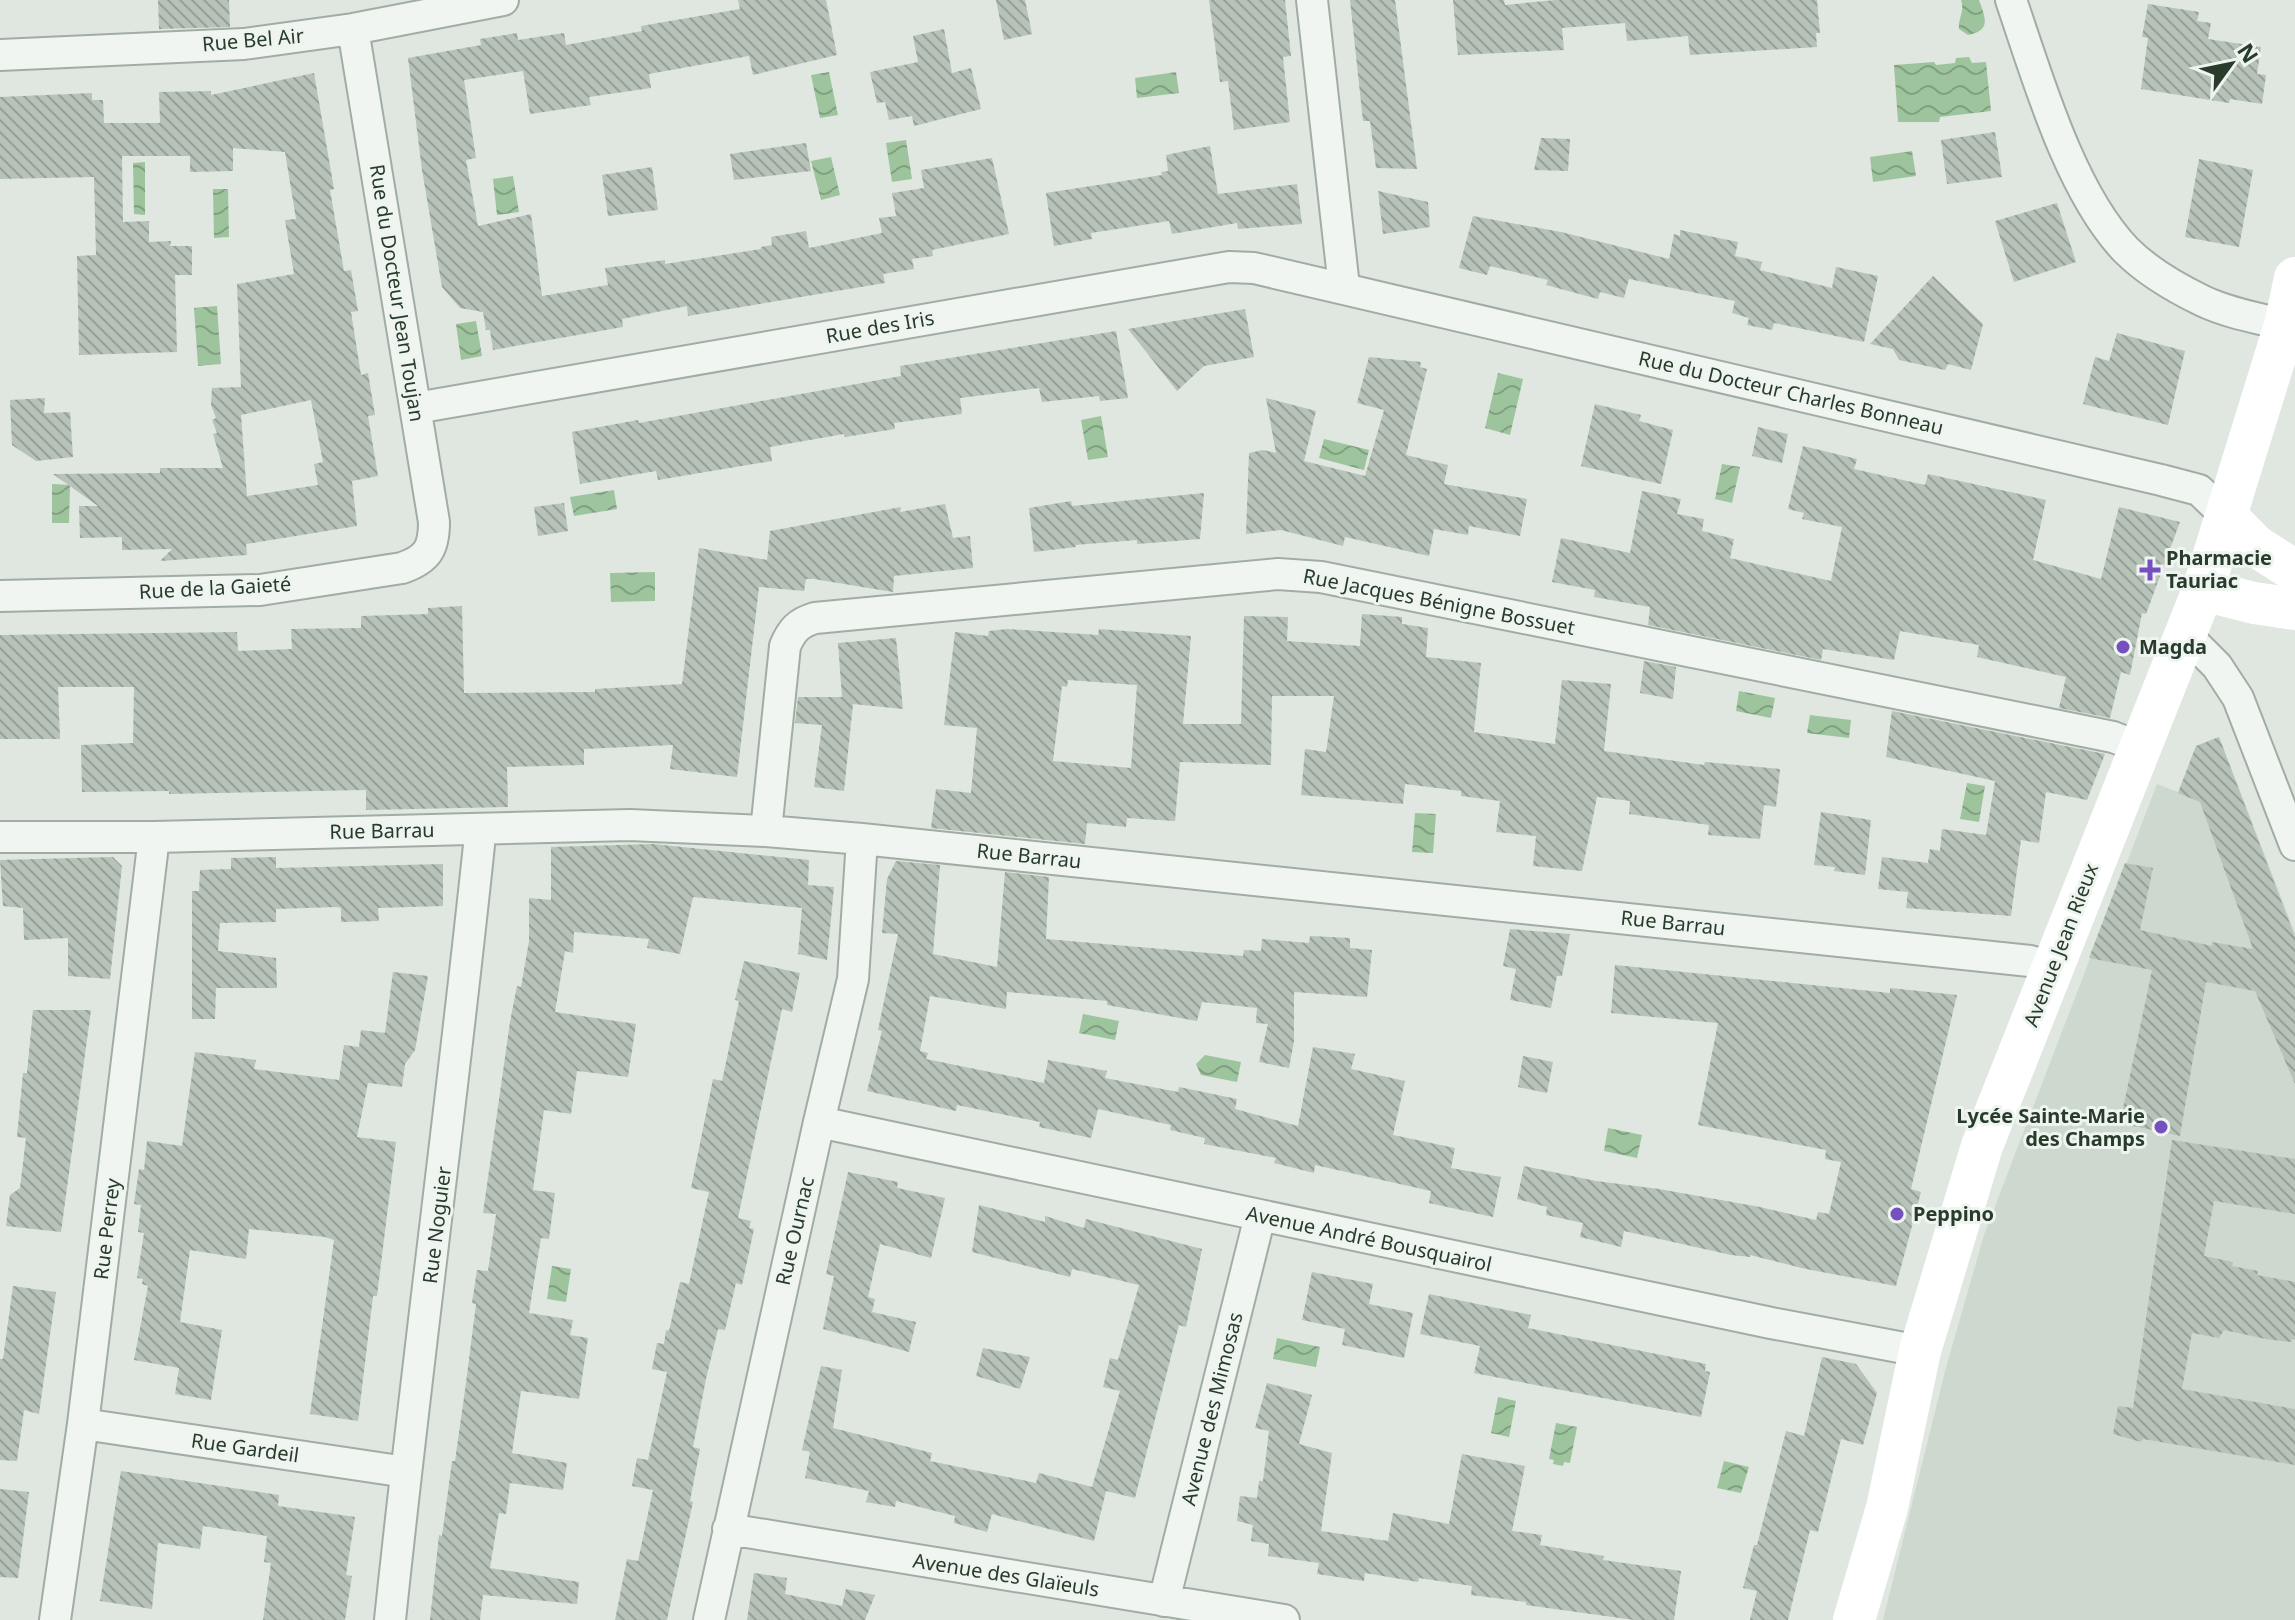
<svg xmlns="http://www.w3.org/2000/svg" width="2295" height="1620" font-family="'Noto Sans',sans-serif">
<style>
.built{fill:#cdd8ce}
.water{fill:url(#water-waves)}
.building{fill:url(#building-back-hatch);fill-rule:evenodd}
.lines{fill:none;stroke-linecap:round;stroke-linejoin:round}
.street-casing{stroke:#a1ada3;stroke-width:34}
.street{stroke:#f1f5f2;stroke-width:30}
.secondary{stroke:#fff;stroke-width:42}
.poi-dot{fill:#764fc1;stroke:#eef4ef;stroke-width:3}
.labels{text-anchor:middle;stroke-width:6;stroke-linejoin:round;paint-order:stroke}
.street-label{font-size:20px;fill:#293c2c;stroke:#eef4ef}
.poi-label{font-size:20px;font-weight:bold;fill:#293c2c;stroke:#eef4ef;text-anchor:start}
</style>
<defs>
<pattern id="water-waves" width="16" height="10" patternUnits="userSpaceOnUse" patternTransform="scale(2)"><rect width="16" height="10" fill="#9dc49d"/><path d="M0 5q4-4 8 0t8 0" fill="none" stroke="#80a080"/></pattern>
<pattern id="building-back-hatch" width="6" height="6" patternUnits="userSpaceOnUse" patternTransform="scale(2)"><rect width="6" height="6" fill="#b7c3b8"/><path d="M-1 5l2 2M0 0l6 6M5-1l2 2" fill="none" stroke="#95a096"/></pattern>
</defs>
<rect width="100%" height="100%" fill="#dfe7e0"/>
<path class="built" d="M2219,737L2295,933V1620H1883L1947,1364L1984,1235L2157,784L2178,792L2196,746Z"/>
<path class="water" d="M1961,0H1979C1985,17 1992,31 1968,35L1959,29C1958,18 1965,12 1961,0Z
M1969,57L1972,63L1986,62L1991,111L1940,117L1939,122H1898L1894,65L1934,62L1936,65L1955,63L1956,58Z
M829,72L838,115L820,118L811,75Z
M1176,72L1179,93L1137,98L1135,78Z
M906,140L912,179L892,182L886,143Z
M1912,151L1916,176L1873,182L1870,157Z
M831,157L840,195L821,200L811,161Z
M145,162V215L134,214L133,163Z
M513,176L519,212L497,215L493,179Z
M213,189H228L229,237L214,238Z
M217,306L221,364L198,366L194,308Z
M476,321L482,356L461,360L456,324Z
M1498,373L1523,379L1510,435L1485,428Z
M1101,416L1108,457L1088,460L1081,420Z
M1324,439L1369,450L1364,470L1319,458Z
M1722,464L1740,467L1732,503L1715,499Z
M52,484L70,485L69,523H52Z
M614,490L617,509L574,516L570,497Z
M655,572V601L611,602L610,573Z
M1739,691L1775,698L1771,718L1736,711Z
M1810,715L1851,720L1849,738L1807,733Z
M1967,783L1985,786L1979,822L1960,819Z
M1415,813L1436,814L1433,853L1412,852Z
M1083,1014L1119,1021L1115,1040L1079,1033Z
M1205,1055L1241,1062L1237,1082L1201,1075L1196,1064Z
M1608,1128L1642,1135L1637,1158L1604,1151Z
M552,1266L571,1269L566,1302L547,1299Z
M1277,1338L1320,1347L1316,1367L1273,1359Z
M1498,1397L1516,1401L1509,1437L1491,1433Z
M1556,1423L1577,1427L1570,1463L1564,1462L1563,1466L1553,1464L1554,1460L1549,1459Z
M1724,1461L1749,1467L1741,1493L1717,1488Z"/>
<path class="building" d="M158,0H229L230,27L159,29Z
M738,0H826L837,55L753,75L749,56L649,74L651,88L589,97L591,105L530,114L523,71L464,80L476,158L466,160L478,226L531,214L542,296L608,285L605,268L665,260V264L761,249V247L772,245L771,237L806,231L809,248L882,233L879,218L896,216L892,193L924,188L921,170L992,158L1009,234L932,250L933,256L912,259L914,269L883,274L885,283L688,316L687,306L622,319L623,327L493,350L490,330H486L483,312L460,308L442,287L422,170L408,58L481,45L480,39L517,33L518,40L564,33L566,45L642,31L641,26L740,9Z
M996,0H1025L1032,34L1004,40Z
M1209,0H1285L1291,56L1283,57L1290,122L1234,130L1228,81L1220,82Z
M1350,0H1395L1417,169L1376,168L1370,121H1363Z
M1453,0H1504L1505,5L1555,0H1817L1820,33H1816L1817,47L1690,55L1688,36L1627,41L1625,23L1562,28L1564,50L1458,55Z
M2148,4L2199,12L2197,21L2211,23L2208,39L2261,47L2257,74L2266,75L2262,104L2230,99L2229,103L2141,89L2148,38L2142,37Z
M944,29L952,73L971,68L981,109L914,126L912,116L889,120L885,102L877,103L870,72L918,62L913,36Z
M314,73L334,189L330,190L344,271L351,270L358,311L351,312L361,375L368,373L375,415L368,416L378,476L352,481L357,526L246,544L247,555L160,561L172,549L122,550V537L80,538L79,506H98L53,474L160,473V468H223L213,434L217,433L212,420L216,418L211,405L212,388L241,387L237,284L294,274L285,220L296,219L285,152L233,148V171L190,172V156H122L123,222L149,221V242L171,241L170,246H192V275H175L177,352L79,355L77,256L96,255L94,177L0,179V97L92,93V100H103L104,123H160L159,92L211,91V95ZM311,400L323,462L314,464L318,485L247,496L241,415Z
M1995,132L2002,177L1947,184L1941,140Z
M1541,138L1570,139L1568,171L1534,170Z
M806,143L811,171L734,180L730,154Z
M1210,146L1218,194L1297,184L1302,224L1238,229L1237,223L1172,234L1169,221L1091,233L1092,239L1054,246L1046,193L1162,175L1161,172L1168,171L1166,155Z
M2199,159L2253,170L2239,247L2185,237Z
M652,167L658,210L608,216L602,175Z
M1378,191L1428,202L1430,227L1383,234Z
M2057,203L2076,262L2014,282L1995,221Z
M1473,216L1561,232L1669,259L1674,234L1680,236V230L1738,242L1735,256L1762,262L1760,270L1832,288L1836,267L1878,276L1864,342L1774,323L1772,330L1747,325L1749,318L1732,313L1735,301L1629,279L1624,298L1600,292L1598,299L1546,285L1548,280L1490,266L1487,275L1459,268Z
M1933,276L1983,324L1971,370L1948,364L1945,370L1899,360L1893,349L1870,344Z
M1245,309L1254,357L1204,366L1177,391L1128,329Z
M1116,331L1128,398L1100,401L1099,396L1042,402L1039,388L960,398L962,414L894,423L895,429L845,437L844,434L770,447L772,461L658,480L656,471L580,484L572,432L638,420L639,423L901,376L900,366Z
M2117,333L2185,351L2168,425L2083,404L2095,357L2109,361Z
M1369,357L1421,362L1420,367L1427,369L1406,455L1448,465L1444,484L1527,499L1520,536L1469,526L1468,535L1434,529L1429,556L1345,537L1343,546L1281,530L1246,534L1249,453L1263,450L1276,453L1266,398L1316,411L1304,461L1365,476L1384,410L1357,403Z
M45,398L44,413L70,412L73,457L36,461L12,445L10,400Z
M1595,404L1641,415L1639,421L1673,430L1661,484L1581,466Z
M1758,427L1788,434L1782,463L1752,456Z
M1803,446L1857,459L1854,469L1925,485L1928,474L2046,500L2033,560L2101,579L2119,507L2180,522L2146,614L2142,613L2130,675L2121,672L2110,718L2059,708L2066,677L1977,657L1979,645L1900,631L1894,660L1823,649L1821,660L1648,625L1650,607L1594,597L1595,590L1552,582L1561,538L1630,553L1642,491L1681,499L1677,514L1704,519L1702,531L1734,539L1730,558L1831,581L1842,527L1802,519L1804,513L1788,509Z
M1204,493L1200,539L1137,544V540L1075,545L1076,547L1034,552L1029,508L1071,501L1072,506Z
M564,503L568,531L538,536L534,507Z
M945,504L953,538L970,536L973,568L894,576L893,592L814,579H806L804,591L759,587L737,777L670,769L673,745L584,749V765L507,767L508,807L366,810V790L169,794V791L82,792L81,745L133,743L134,687H58L60,739H0V635L237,632L238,651L292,649L291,629L361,628V616L428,614V608L462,606L464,693L595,692V689L682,684L699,548L767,560L770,531L901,507L900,512Z
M1362,614L1402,617V624L1428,628L1426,657L1481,663L1474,732L1555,744L1562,680L1611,684L1604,751L1704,765L1705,762L1780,769L1776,807L1764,805L1760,839L1708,835L1709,825L1629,814L1630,801L1597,797L1582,871L1533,866L1536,836L1496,832L1500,801L1461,796V791L1405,784L1403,804L1301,795L1305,749L1326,752L1334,696H1272L1271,765L1180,762L1175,821L1127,818L1126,827L1087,823L1085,844L931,828L936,789L971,793L977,728L944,725L955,632L988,636L989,631L1007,629L1098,635L1099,629L1191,636L1183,724H1241L1244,616L1288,617L1287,641L1360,646ZM1068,680L1137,685L1131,768L1053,761L1062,686L1067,687Z
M896,638L903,709L853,704L844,791L814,787L822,725L795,723L798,697H842L838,643Z
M1644,661L1676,667L1673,699L1640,693Z
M1892,711L2105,754L2087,800L2046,792L2039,843L2021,840L2011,916L1906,908L1908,892L1878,889L1882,857L1928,863L1930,849L1940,851L1942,829L1986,835L1995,781L1886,757Z
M2219,737L2295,937V1084L2255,991L2206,982L2180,1136L2120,1123L2152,970L2089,958L2125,863L2153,868L2140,930L2212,946V942L2253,949L2200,802L2178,793L2196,746Z
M1821,812L1871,820L1865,875L1834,871L1835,867L1814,865Z
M653,844L809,860L808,885L834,887L827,960L798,954L802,908L693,897L680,954L647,948L649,939L574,932L573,953L565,951L555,1012L636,1024L628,1077L577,1071L571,1114L544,1110L533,1190L555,1193L549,1239L541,1238L529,1313L573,1320L570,1335L588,1338L579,1399L521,1391L512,1453L567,1463L563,1490L510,1483L506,1514L499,1513L490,1568L579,1582L577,1604L483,1595L480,1620H430L439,1535L442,1536L452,1461H455L466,1383L476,1304L472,1303L477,1270L488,1271L496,1214L483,1213L510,1022L517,986L521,987L529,941V898L551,900V847Z
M113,857L122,866L110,979L68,976V938L24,940L23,908L3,906L0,860Z
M276,857V868L443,864V906L378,908L379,921L341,922V908L337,907L276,909V922L220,923L218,951L276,958L277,988H216L215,1019H192V891H199L200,870L231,869V858Z
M896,861L940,865L933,954L997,967L1005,872L1049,877L1046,939L1243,956L1244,950L1261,951L1262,939L1309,943L1310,936L1350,938V948L1372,950L1367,997L1294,992V1041L1289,1068L1259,1062L1268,1024L1256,1023L1257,1008L1202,1002L1197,1021L1107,1005V1001L1007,992L1006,1009L930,996L920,1051L928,1053L926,1059L1044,1083L1048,1060L1107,1071L1105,1078L1178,1092L1179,1087L1237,1099L1235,1109L1298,1126L1313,1047L1355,1054L1351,1069L1405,1081L1393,1135L1455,1148L1451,1168L1501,1177L1493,1217L1429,1203L1431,1191L1315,1165L1314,1173L1274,1163L1276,1158L1204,1144L1205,1138L1170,1130L1171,1125L1098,1109L1091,1138L1039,1127L1040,1122L957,1105L956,1111L867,1091L882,1031L878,1030L898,934L882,933L887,879Z
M1510,929L1570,934L1562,976H1557L1551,1008L1510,1000L1516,969L1503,966Z
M744,961L800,973L792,1012L782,1009L738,1218L751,1221L749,1228L754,1229L742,1285L736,1283L725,1330L718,1329L706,1379L693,1447L700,1449L690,1501L693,1502L667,1620H615L627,1559L638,1561L653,1490L632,1486L637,1458L648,1460L667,1372L652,1369L657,1343L664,1344L666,1330L669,1331L680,1282L689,1284L709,1192L691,1188L713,1079L722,1081L739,1001L735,1000Z
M1615,965L1890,993V988L1957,995L1911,1189L1921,1192L1896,1286L1806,1269L1750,1255V1257L1731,1255L1624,1231L1621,1247L1580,1237L1583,1223L1546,1215L1547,1207L1517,1199L1524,1166L1596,1181L1659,1189L1760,1207L1816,1220L1818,1212L1829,1214L1841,1162L1825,1159L1826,1150L1698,1125L1718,1023L1611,1013Z
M393,972L428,976L415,1050L405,1064L402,1087L368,1083L357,1137L396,1142L377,1296H373L358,1421L310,1414L334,1240L325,1237L249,1229L246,1259L190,1250L180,1322L222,1330L211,1400L175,1394L179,1368L134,1360L148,1286L142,1284L143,1279L137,1278L144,1233L138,1232L141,1205L134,1204L139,1169L144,1170L147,1141L182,1146L195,1052L256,1060L254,1069L339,1080L344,1045L359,1047L361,1030L385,1033Z
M33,1010H91L61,1232L6,1226L10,1195L20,1188L26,1138L17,1137L23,1073H27Z
M1523,1056L1553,1062L1547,1093L1518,1087Z
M2172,1140L2295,1159V1214L2214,1201L2204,1256L2233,1262L2232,1266L2258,1271L2257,1275L2295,1282V1340L2292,1339L2291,1342L2266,1339L2224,1330L2219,1338L2192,1333L2182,1389L2295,1409V1465L2143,1439L2141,1442L2113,1434L2118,1406L2133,1408Z
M848,1172L898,1182L897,1188L945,1198L931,1258L880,1244L868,1297L875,1299L872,1312L916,1322L909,1352L823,1329L834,1276L826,1274Z
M979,1205L1045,1222V1216L1084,1228L1086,1219L1202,1249L1186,1327L1179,1325L1135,1498L1106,1491L1094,1541L992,1514L987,1532L954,1523L955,1516L896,1501L895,1507L866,1502L869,1491L805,1478L810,1452L802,1450L821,1366L842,1370L833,1428L932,1453L930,1461L1036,1483L1039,1473L1092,1487L1120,1391L1103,1387L1110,1358L1118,1360L1139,1285L1072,1269L1070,1277L972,1252Z
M1312,1272L1373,1284L1369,1304L1413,1313L1404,1358L1342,1345L1345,1329L1302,1320Z
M13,1286L56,1292L39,1414L24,1410L17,1461L0,1460V1359H3Z
M1429,1294L1531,1315L1528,1328L1706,1364L1705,1371L1710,1372L1701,1417L1474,1373L1480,1346L1420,1334Z
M983,1348L1030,1357L1020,1389L976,1376Z
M1822,1357L1856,1364L1877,1393L1863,1445L1841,1439L1818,1532L1810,1530L1788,1620H1750L1757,1591L1743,1588L1754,1545H1757L1786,1431L1804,1436Z
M1267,1383L1312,1395L1299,1444L1332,1453L1321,1531L1388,1541L1393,1513L1449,1524L1462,1454L1525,1466L1512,1531L1542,1535L1540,1545L1604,1556L1603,1560L1681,1571L1674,1620H1634L1526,1605V1602L1471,1595L1472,1586L1419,1578L1418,1582L1365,1573L1364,1581L1317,1574L1319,1563L1268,1556L1269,1544L1251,1541L1253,1525L1237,1521L1240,1496L1257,1498L1259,1481H1263L1269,1431L1255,1428Z
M121,1471L279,1495L278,1506L355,1517L346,1575L352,1576L345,1620H263L271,1563L264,1562L267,1536L203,1526L200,1549L158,1543L152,1609L100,1601Z
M0,1489L29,1492L18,1578L0,1577Z
M754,1573L787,1578L785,1594L842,1606L846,1589L875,1595L865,1620H747Z"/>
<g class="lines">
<g class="street-casing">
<path id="street" d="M1312,0L1344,287
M2011,0C2037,76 2070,192 2126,250C2147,271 2176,288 2203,301C2228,313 2258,318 2285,325
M0,55L244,44L353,29L503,0
M416,408L1229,267L1254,268L2161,480L2199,490L2227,517
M0,596L260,590L402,568C428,559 434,548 434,522L353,29
M2185,634L2217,666L2238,698L2295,845
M766,831L785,646C792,630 798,623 815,618L1278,574L1321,577L2113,737L2139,747
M0,837H154L630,825L766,831L862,839L2030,961L2053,967
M819,1122L1771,1323L1920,1351
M83,1424L406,1472
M728,1529L1284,1620
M1164,1601L1260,1216
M55,1620L83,1424L154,837
M390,1620C417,1361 452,1103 479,845V829
M709,1620L819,1122L853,979L862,839"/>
</g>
<use href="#street" class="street"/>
<path class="secondary" d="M2227,517L2256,546L2295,571
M2203,590L2254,603L2295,609
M1854,1620L1887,1508L1920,1351L1982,1146L2203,590L2285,325L2295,278"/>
</g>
<g class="poi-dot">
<path d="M2146 558h8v8h8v8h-8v8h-8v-8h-8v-8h8z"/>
<circle cx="2123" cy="647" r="8"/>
<circle cx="2161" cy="1127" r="8"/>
<circle cx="1897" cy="1214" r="8"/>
</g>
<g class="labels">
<g class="street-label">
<text transform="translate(253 40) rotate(-5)" y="7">Rue Bel Air</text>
<text transform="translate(397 293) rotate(81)" y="7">Rue du Docteur Jean Toujan</text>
<text transform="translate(880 327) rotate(-10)" y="7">Rue des Iris</text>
<text transform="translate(1791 393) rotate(13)" y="7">Rue du Docteur Charles Bonneau</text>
<text transform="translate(215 588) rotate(-3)" y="7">Rue de la Gaieté</text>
<text transform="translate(1439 602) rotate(11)" y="7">Rue Jacques Bénigne Bossuet</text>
<text transform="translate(382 831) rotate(-1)" y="7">Rue Barrau</text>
<text transform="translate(1029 856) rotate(6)" y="7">Rue Barrau</text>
<text transform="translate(1673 923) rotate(6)" y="7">Rue Barrau</text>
<text transform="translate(2061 945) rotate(-69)" y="7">Avenue Jean Rieux</text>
<text transform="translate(437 1225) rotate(-83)" y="7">Rue Noguier</text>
<text transform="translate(107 1229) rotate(-83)" y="7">Rue Perrey</text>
<text transform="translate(795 1231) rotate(-77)" y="7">Rue Ournac</text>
<text transform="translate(1369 1239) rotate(12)" y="7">Avenue André Bousquairol</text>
<text transform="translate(1212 1409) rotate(-76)" y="7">Avenue des Mimosas</text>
<text transform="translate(245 1448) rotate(8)" y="7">Rue Gardeil</text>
<text transform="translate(1006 1575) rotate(9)" y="7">Avenue des Glaïeuls</text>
</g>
<g class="poi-label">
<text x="2166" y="565">Pharmacie<tspan x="2166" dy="23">Tauriac</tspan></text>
<text x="2139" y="654">Magda</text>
<text x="2145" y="1123" text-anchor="end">Lycée Sainte-Marie<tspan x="2145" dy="23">des Champs</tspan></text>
<text x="1913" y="1221">Peppino</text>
</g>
</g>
<g transform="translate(2231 64) rotate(57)" stroke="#eef4ef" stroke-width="6" paint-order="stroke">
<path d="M0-6L14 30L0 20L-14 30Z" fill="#293c2c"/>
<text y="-12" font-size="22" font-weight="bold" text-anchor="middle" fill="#293c2c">N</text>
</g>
</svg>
